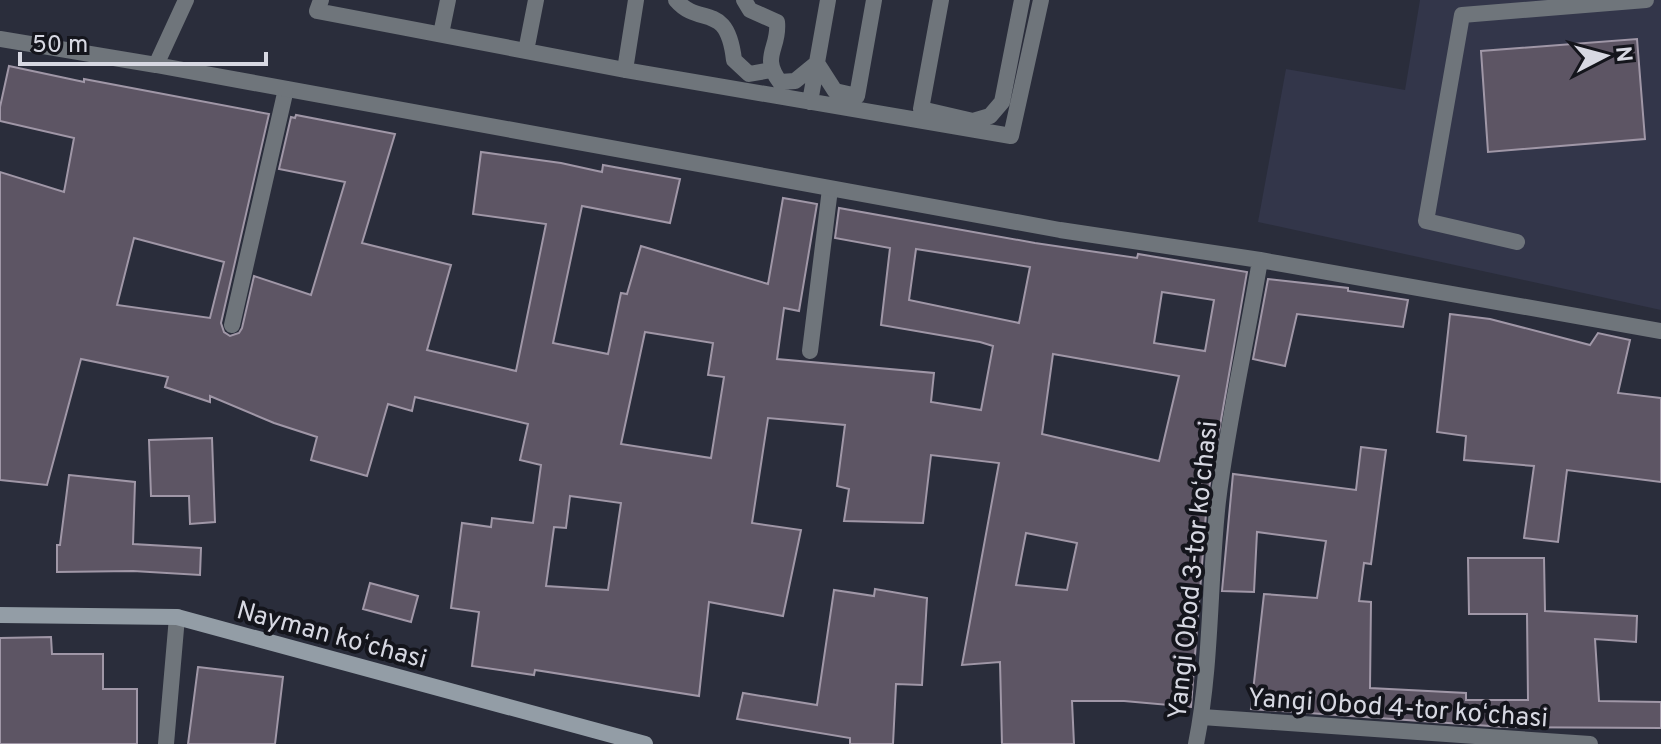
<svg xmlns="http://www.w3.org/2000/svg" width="1661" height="744" font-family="Overpass,sans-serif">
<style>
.built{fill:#33364a}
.building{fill:#5d5564;stroke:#a097a7;stroke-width:2;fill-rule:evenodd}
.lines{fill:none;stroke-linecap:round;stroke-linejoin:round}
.service{stroke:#6f757b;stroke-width:16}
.minor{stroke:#6f757b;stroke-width:16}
.secondary{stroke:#939da6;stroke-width:16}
.labels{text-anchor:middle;stroke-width:8;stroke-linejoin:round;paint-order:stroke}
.street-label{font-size:26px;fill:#d7d8e2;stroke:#14151c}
</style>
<rect width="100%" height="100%" fill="#2a2d3b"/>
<path class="built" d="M1420,0H1661V310L1258,222L1286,69L1405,90Z"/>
<path class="building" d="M1637,39L1645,139L1488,152L1481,51Z
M9,66L84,82V79L269,114L221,323L224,332L230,336L239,333L242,328L254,276L311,295L345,182L279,169L291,117L295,118L296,115L395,134L362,243L451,265L427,350L516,371L546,224L473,214L481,152L561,163L602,172L603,165L680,179L670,223L582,206L553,343L608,354L621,293L627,294L641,246L768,284L783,198L817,204L799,311L784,308L777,359L934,373L931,402L981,410L993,346L980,342L881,325L890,248L835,238L839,208L1035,243L1137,258L1138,254L1247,272L1207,500L1191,707L1124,701H1072L1074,744H1002L1000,662L962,665L999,463L931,455L923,523L844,521L849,489L837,486L845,425L768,418L752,523L801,530L783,616L709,602L699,696L535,670L534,675L472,666L479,612L451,608L462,523L491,527L492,518L533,523L541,465L520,460L528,424L415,397L412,411L388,404L367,476L311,460L317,437L274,423L210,396V402L165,387L168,377L81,359L47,485L0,480V172L64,192L74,138L0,121V107ZM134,238L224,262L210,318L117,305ZM916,249L1030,267L1019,323L909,300ZM1162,292L1214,300L1205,351L1154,343ZM645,332L713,343L708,375L724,377L711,458L621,444ZM1053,354L1179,376L1159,461L1042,434ZM570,496L621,503L608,590L546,586L554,527L566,528ZM1026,533L1077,543L1067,590L1016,585Z
M1268,279L1348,288V291L1408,300L1403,327L1297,314L1285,366L1253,359Z
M1450,314L1490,319L1590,345L1598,333L1630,340L1618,393L1661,398V482L1567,470L1558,542L1524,538L1534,466L1464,460L1466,436L1437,432Z
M212,438L215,522L190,524L189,496H151L149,440Z
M1361,447L1386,450L1371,564L1364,563L1359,601L1371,602L1370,688L1466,693V700H1528L1527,614H1469L1468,558H1544L1545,611L1637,616L1636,642L1595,639L1599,701L1661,702V728L1504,727L1251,709L1264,594L1317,598L1326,541L1257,532L1254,592L1222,591L1233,474L1356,490Z
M69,475L135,482L133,544L201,548L200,575L133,571L57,572V545H60Z
M370,583L418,596L411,622L363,609Z
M875,589L927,598L922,685L896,684L893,744H850V738L737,719L743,693L817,705L834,590L874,596Z
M51,637L52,654H103V689H137V744H0V638Z
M198,667L283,677L275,744H188Z"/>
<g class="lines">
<path class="service" d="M321,0L317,11L625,70L1011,136L1041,0
M676,0C700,28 727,0 734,60L749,74L771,70
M744,0L750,10L777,22C780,48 760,56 780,82L795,81L817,63L835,91L857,96L874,0
M941,0L921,109L973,121L990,116L1002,102L1022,0
M441,34L448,0
M526,51L536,0
M625,70L636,0
M810,102L828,0
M1517,242L1426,221L1462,15L1646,0
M232,325L286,89
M810,351L830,189"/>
<path class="minor" d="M0,39L156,65L186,0
M156,65L1060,230L1260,260L1661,331
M1202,717L1590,744
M166,744L177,617
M1196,744C1212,664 1209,582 1218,501C1228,420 1247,340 1260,260"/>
<path class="secondary" d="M0,615L177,617L645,744"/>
</g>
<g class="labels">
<g class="street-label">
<text transform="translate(1192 570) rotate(-84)" y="9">Yangi Obod 3-tor koʻchasi</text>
<text transform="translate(332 634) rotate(15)" y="9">Nayman koʻchasi</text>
<text transform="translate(1398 707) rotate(4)" y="9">Yangi Obod 4-tor koʻchasi</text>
</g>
</g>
<g transform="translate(1605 56) rotate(84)" stroke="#14151c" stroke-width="6" paint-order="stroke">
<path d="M0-6L14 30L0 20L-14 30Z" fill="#d7d8e2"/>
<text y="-12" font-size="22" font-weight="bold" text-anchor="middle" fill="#d7d8e2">N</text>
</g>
<path d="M20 52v12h246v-12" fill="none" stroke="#d7d8e2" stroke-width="4"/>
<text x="32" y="52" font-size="24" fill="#d7d8e2" stroke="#14151c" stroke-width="6" paint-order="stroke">50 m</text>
</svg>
